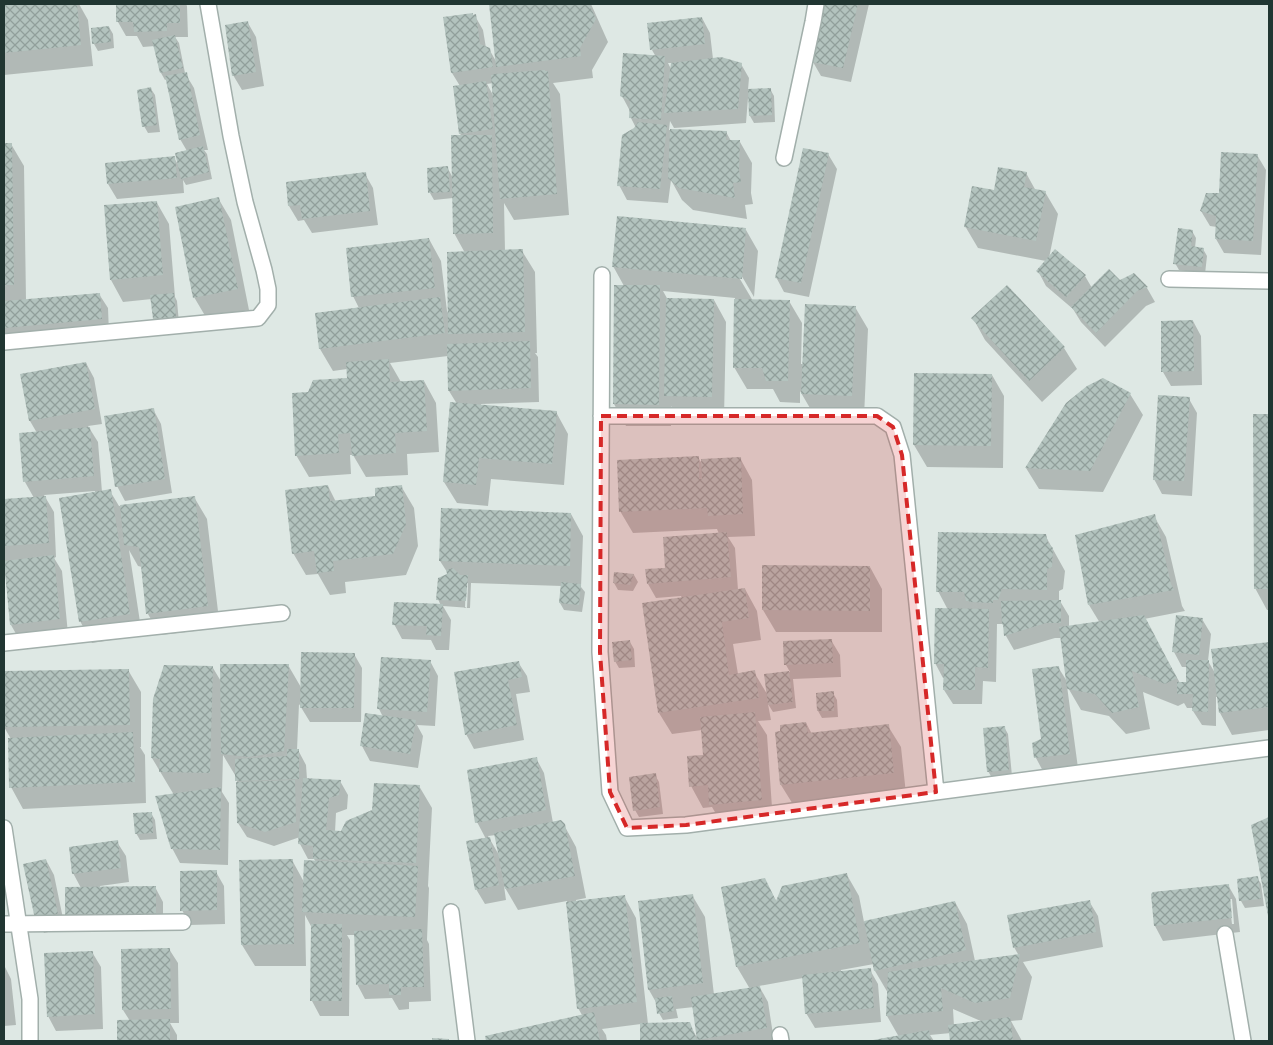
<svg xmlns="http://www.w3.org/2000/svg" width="1273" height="1045" font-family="'Work Sans',sans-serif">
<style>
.shadow{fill:#0003;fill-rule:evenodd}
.building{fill:url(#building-cross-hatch)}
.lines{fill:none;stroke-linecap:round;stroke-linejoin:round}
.minor-casing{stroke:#a2afab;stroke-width:18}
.minor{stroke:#fff;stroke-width:15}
.marked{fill:#d62828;fill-opacity:0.2;stroke:#d62828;stroke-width:4;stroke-dasharray:10 6;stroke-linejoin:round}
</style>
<defs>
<pattern id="building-cross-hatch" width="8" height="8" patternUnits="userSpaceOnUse" patternTransform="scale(1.25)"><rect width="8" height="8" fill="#b3c3be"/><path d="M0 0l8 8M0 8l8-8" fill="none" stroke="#919f9b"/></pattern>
</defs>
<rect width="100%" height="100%" fill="#dee8e4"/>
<path class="shadow" d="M4,4H80H79L88,20L93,66L4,75Z
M117,4H186L187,6L188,37H175L179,43L185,73L194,88L208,150H204L207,154L212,179L186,185L183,180L184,193L117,199L108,184L107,164L174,158L179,166L187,151L180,139L167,79L165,80L161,73L155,46L143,47L137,36H126L118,22Z
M490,4H591L608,42L592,70L593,78L553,83L560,94L569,215L514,220L504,203L505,251H522L535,272L537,353H535L538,357L539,402L481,404V406L556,412L568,434L564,485L491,479L488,506L457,503L444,482L457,404L449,391L448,356L390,363L401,382L424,381L436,403L439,452L407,454L408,475L366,477L353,455H350L351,474L309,477L296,455L308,393L348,379L347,369L333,371L320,349L316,314L359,308L353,296L429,239L441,261L447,311L449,315L465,253L454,233L453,198L434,200L430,193L447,167L453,178L462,136L460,134L454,87L460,86L452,73L444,18L475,16L483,30L486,48L489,49L497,63ZM493,83L494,97L487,84Z
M826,4H869L851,82L821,76L813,62Z
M702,18L710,33L713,59L741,64L749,78L748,90L770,89L774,96L775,122L754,123L750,116L749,98H748L746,123L674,128L670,121L669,130L726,132L731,141L740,142L752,163L751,193L753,204L745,205L747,219L693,210L682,200L671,180L668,203L627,200L619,185L636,128L631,118L630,111L622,96L656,57L652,50ZM668,63H672L671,69Z
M248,23L256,37L264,86L242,90L233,75Z
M109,27L113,34L114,48L98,51L94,44Z
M151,89L155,95L160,132L148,133L144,126Z
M4,144H11L24,166L26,300L99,294L108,308L109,333L4,343Z
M828,154L837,169L809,297L784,292L776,277Z
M1257,155L1266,170L1261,255L1224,253L1216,239L1217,227L1210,226L1201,211L1220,195Z
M1026,173L1036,191L1045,192L1058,214L1049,258L1085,276L1092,288L1120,281L1134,274L1147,288L1155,302L1146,306L1105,347L1081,322L1073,309L1046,286L1038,271L1046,261L978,248L965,226L995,191Z
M365,174L373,188L378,225L312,233L304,220L298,221L289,206L287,183Z
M218,198L231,220L249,310L207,319L194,297Z
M157,203L169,224L175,297L177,301L179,323L158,326L154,319L152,299L123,302L111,280Z
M746,230L758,251L754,297L740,273L737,274L753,301H789L802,323L801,364H803L855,307L868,329L864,417L814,415L800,391V403L780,402L773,389H747L734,367L735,298L663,291L668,300H714L726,322L724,418H677L671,406V426H626L614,404L615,286H624L613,266Z
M1192,231L1196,238L1195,248L1203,249L1207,256L1205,274L1179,270L1175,263Z
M1007,287L1064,348L1077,369L1042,402L985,340L973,318Z
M1193,321L1201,336L1202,385L1171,386L1163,372Z
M86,363L94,378L102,424L88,426L98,442L102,492L110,491L119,506L194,497L207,519L220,628L160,635L148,614L142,567L138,566L129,550L142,635L92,643L80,621L95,491L44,495L54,512L56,557L54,558L62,571L68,634L19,639L11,625L4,561V500L34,498L25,482L37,433L30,421L22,375Z
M915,374L992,375L1004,396L1003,468L927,467L914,445Z
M1130,394L1143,415L1103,492L1039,489L1026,468Z
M1189,399L1197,413L1192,496L1162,494L1154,479Z
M153,409L161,424L172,493L125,501L117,486Z
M1254,415H1269V610H1267L1255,588Z
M698,457L702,464L740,458L752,480L755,536L728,537L735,548L738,590L745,589L757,611L761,640L733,644L738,674L754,672L767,694L765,675L790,672L786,665L831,640L840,655L841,677L793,679L796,708L773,712L768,704L771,720L758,721L767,735L773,822L723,826L712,807L703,808L691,786L704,756L702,730L672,734L659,713L682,598L681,596L656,598L648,584L666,569L719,534L717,529L633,533L620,511Z
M328,486L336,502L377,497L401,486L414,508L418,546L406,575L345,582L346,593L330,595L318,574L306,575L293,553Z
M571,514L583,536L581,587L585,592L582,612L564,610L560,603L562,586L471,583L470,608L443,606L451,620L449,650H436L431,640L402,639L394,624L441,606L438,599L449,575L440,561ZM466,583H468L467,608L465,607Z
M1154,516L1166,537L1182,606L1185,611L1144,619L1180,683H1187L1188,667H1182L1174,652L1202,619L1211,634L1208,661L1215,673L1212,651L1269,643V730L1232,735L1220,713L1218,697H1216V726L1202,725L1193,711L1194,708H1187L1184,703L1178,706L1143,692L1150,729L1126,734L1109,716L1081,710L1067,686L1078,768L1044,773L1036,758L1034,744L1042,740L1058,667L1068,683L1062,638H1055L1014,650L1006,636L1005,627L1003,624H997L996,682L983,681L982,704H953L944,690L945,678H943L935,663L948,610L938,591L1045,535L1065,571L1063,589L1059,591V601H1060L1069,616V627L1100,623L1089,605Z
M870,567L882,589V632H776L763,610Z
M634,575L638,582L633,591L618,590L614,583Z
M630,642L634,649L635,667L619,668L615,661Z
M354,654L362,668L361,722H310L299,704L297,750H298L306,765L307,779L340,781L348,795L347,809L336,813L335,832H342L374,811L419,786L432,808L428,886L429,888L427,940L429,944L431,1001L409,1002V1009L399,1010L392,998L365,999L357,984L356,935H347L350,940L349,1016H320L312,1001V928L305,915L306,966H255L242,945L292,860L304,882L316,862L314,859H308L300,844V837L274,846L247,837L238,823V783L236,780V776L235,775L223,755L222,792L229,803L228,865L180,863L172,848L174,795L152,758L213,668L222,683L288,665L302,689Z
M430,661L438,676L435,726L417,725L423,736L418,768L370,761L362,746L383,717L379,709Z
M518,662L527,676L530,692L516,694L524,740L474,749L466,734Z
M128,670L141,692V747H140L145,755L146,803L23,809L11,787V739L4,727V673Z
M833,693L837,700L838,717L822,718L818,711Z
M806,723L812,734L888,726L901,747L906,794L794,806L781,785Z
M1004,727L1008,734L1012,776L992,778L988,771Z
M536,758L544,773L553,823L564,825L576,847L586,898L576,900V902L624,896L636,918L648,1024H689L698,1039L694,1007L676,1009L678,1018L663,1020L659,1013L657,1004L649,990L692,895L705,917L714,995L750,989L737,967L764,880L777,902L847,875L859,896L864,922L955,902L967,924L975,961L1019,956L1014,947L1089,901L1098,916L1103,947L1023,962L1032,977L1022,1020L1011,1021L1022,1041H952L951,1033L930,1035L934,1041H875L899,1037L887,1016L888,993L875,971L874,964L841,970V972L870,970L878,984L881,1022L815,1028L806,1013L803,978L759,986L768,1002L774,1041H641V1024L602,1029L606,1035L607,1041H487V1037L582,1015L578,1008L567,901L518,910L504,886L506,900L485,904L476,889L486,839L477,822ZM496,835L499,855L488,836ZM953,1009L983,1022L954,1026Z
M655,775L659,782L663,814L639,817L635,810Z
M151,813L155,820L157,839L140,840L136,833Z
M1269,819V914L1253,826Z
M117,842L126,856L129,882L100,886V888L155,887L163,902V929L75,930L66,915V888H81L73,873Z
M46,860L54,875L65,928L44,933L36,918Z
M216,872L224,886L225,924L190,925L182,910Z
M1257,877L1261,884L1264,906L1245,908L1241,901L1238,880Z
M1228,885L1236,899L1240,932L1163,941L1155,926L1152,894ZM1229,899H1232L1234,924H1232Z
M169,949L178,963L179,1023H170L177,1035V1041H118V1021H130L123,1010Z
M92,952L101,967L103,1029L56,1031L48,1016Z
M4,965L11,979L16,1025L4,1026Z"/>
<path class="building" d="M11,4H77L81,45L4,53V5Z
M116,4H180V23H167V31L134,32L133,22H116Z
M489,4H589L596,19L580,48L581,56L496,67Z
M824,4H858L843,68L812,62Z
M473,13V15L476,14L480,44L490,48L493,67L451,73L443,17Z
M702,17L705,44L650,50L647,23Z
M248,21L256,72L232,76L225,25Z
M109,26L111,42L92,44L91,28Z
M175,35L183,68L160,73L152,40Z
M623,53L665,56L661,120L629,118L630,101L620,96Z
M721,57L742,63L738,109L664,113L671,63Z
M545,70V71H548L557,194L500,199L491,75H493V74Z
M187,72L200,135L179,140L165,76Z
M486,81L493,129L459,134L453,86Z
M151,87L157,125L142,127L137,90Z
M771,88L772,115L749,116L748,89Z
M638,122L667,125L660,189L617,186L622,135L634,128Z
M670,129L727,131L726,140H740L739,170L741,182L733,183L735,198L679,188L668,178Z
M451,135H492L493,233L453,234Z
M4,143H12L14,285H4Z
M203,146L209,172L181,179L175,153Z
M803,148L829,153L801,283L775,278Z
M1221,152L1258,154L1253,241L1215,239L1216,216L1200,211L1206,193H1219Z
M175,156L177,178L107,184L105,163Z
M448,166L450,192L428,193L427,168Z
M998,167L1027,172L1024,187L1046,191L1036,241L964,227L972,186L994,190Z
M366,172L370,211L302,219L300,205L288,206L286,182Z
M219,197L238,289L193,298L175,207Z
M157,201L163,275L110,280L104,205Z
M617,216L746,228L742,279L612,267Z
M1178,228L1193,230L1191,246L1204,248L1202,267L1173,264Z
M429,238L435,288L351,297L346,248Z
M523,249L525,332L448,334L447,252Z
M1055,249L1086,275L1066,297L1036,271Z
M1109,269L1120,280L1134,273L1148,287L1137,291L1096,333L1071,307Z
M614,285H660L659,405L613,404Z
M1007,285L1065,347L1029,381L971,318Z
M100,293L102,319L4,328V301Z
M174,293L176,317L153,319L150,295Z
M440,297L445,333L319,349L315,313Z
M666,298L714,299L712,397L664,396Z
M734,299L790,300L788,381H766L762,368H733Z
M805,304L856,306L852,396L801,394Z
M1193,320L1194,371L1161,372V321Z
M530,341L531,388L448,391L447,344Z
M389,359L390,382L424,380L427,431L395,433L396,453L352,456L350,433L338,434L339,453L295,456L292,393L308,392L313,380L347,378L346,362Z
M86,362L95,409L29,421L20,374Z
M914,373L992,374L991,446L913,445Z
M1103,378L1131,393L1090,471L1025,468L1066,403L1087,386Z
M1158,395L1190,397L1184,481L1153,480Z
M450,402L557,411L552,464L479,458L476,485L443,482Z
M154,408L165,479L115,487L104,416Z
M1253,414H1269V589H1254Z
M90,427L94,476L23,482L19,433Z
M699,456V479H702L701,459L741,457L743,514L708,516L707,508L619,512L617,460Z
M328,485L330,501L375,496V488L402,485L406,524L393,554L333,561L334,571L317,573L314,551L292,554L285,490Z
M111,489L130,614L79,622L59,498Z
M46,496L49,543L4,546V499Z
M195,496L208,606L146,614L139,547L124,545L120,505Z
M441,508L571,513L570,566L439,561Z
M1155,514L1171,584L1174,590L1088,605L1075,535Z
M727,532L731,577L647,584L645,569L665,568L663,537Z
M938,532L1046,534L1048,543L1053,548L1052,567L1047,569V590L1002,589L998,600H993V603L969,602V601H966L964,592H936Z
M54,555L60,619L10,625L4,561Z
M762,565L870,566V611L762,610Z
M453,568L460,575H468L466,601L436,600L438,578L447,574L446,570Z
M614,572L634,574L630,585L613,583Z
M561,582L581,584L579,605L559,603Z
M745,588L749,618L722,622L729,675L755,670L759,698L658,713L642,603Z
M1061,600V623H1046L1004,636L1003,624L1002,625L1001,601Z
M394,602L443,604L441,636L426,635L427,626L392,625Z
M935,608L989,609L988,668L975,667V690H943L944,664H934Z
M1144,615L1177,678L1165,684L1132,671L1139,707L1112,713L1095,694L1067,689L1059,627Z
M1176,615L1203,618L1199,655L1172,652Z
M832,639L833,663L784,665L783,641Z
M630,640L632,660L614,662L612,642Z
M1269,642V707L1219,713L1211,649Z
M301,652L355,653L354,708H300Z
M381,657L431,660L427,712L377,709Z
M1186,660H1209L1208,712L1192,711L1193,694H1177V682H1186Z
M519,661L522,677L508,680L517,725L465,735L454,672Z
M220,664H289L284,751L249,757L221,754Z
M164,665L213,666L210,773L159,772L160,759L151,758L153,699Z
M1059,666L1070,754L1034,758L1032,743L1041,739L1032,669Z
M129,669L130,725L4,727V671Z
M789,671L793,702L768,705L764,674Z
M834,691V711H817L816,693Z
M755,712L762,800L709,805L708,785L689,787L687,756L703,755L700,717Z
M365,713L416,720L410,754L360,746Z
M806,722L808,733L889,724L894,773L780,785L775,732L780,731V725Z
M1005,726L1009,770L987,772L983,728Z
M133,732L135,782L9,788L8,738Z
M287,749H299V779L235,781V759L287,756Z
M537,757L546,810L475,823L467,770Z
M656,773L660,807L633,811L629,777Z
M303,778L341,780L339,795L329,798L326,830L341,831L346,821L372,810L374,783L420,785L416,863L313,859V846L298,844Z
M295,780L296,822L265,832L237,823L236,782Z
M221,787L220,850L171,849L155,796Z
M152,812L153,833L135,834L133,813Z
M1269,817V916H1268L1251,825Z
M561,820L565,824L575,876L505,889L494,833Z
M490,837L499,885L475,890L466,841Z
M118,840L121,868L72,874L69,847Z
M46,859L58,914L35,919L23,864Z
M293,859L294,944L241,945L239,860Z
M304,860L418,866L415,917L302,912Z
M217,870V910L180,911V871Z
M847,873L860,943L736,967L721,887L765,878L776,901L782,886Z
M1258,876L1261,899L1239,901L1237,879Z
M1229,884L1232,918L1154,926L1151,894L1153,892Z
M156,886V915H65V887Z
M693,894L703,983L648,990L638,901Z
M625,895L637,1002L577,1009L566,902Z
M1090,900L1096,932L1013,948L1007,915Z
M955,901L966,950L874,971L864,921Z
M311,924H342V1001H310Z
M422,929L424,987H401V995H389V984L356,985L354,931Z
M170,948L171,1009L122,1010L121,949Z
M93,951L95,1014L47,1017L44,953Z
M1020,954L1010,998L975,1003L941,988L943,1011L886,1016L888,972Z
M871,968L874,1008L805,1014L802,975Z
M760,986L767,1028L697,1040L691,997Z
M672,996L674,1011L657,1014L655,998Z
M594,1012L600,1041H486L485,1036Z
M1010,1017L1013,1041H950L948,1025Z
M170,1019V1041H117V1020Z
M690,1022L697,1041H640V1023Z
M929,1030L931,1041H873V1040Z
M432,1038L449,1039V1041H432Z"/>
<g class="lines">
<g class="minor-casing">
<path id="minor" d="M784,158L813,22L816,4
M602,275L600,652L610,792L627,828L686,825L1269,748
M1169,279L1269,281
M4,342L258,318L268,305V289L264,270L245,202L231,136L208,4
M601,416H877L893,427L902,455L936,792
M4,643L282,613
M4,828L30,999V1041
M451,912L467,1041
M4,924L183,922
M1225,934L1243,1041
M780,1035L781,1041"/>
</g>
<use href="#minor" class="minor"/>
</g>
<path class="marked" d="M601,416H877L893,427L902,455L936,792L686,825L627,828L610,792L600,652Z"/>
<rect width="1273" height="1045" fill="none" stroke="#213632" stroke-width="10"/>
</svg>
